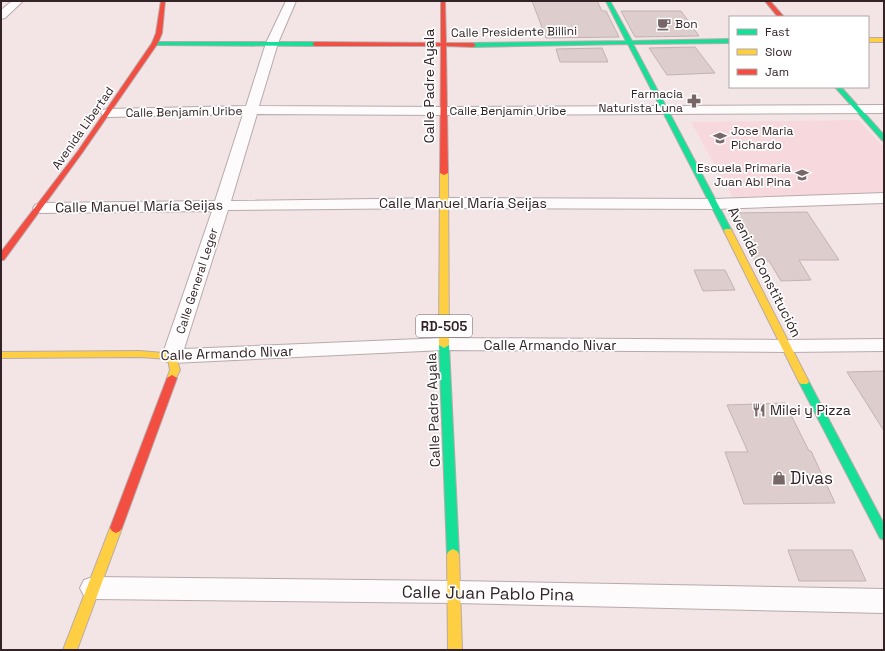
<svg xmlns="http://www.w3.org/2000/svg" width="885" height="651" font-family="'Space Grotesk',sans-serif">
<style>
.built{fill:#f7d9dd}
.building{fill:#ddcecd;stroke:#c2b3b2}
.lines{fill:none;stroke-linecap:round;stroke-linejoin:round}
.street-casing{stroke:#b8aaac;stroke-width:2}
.fast-casing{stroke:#b8aaac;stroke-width:2}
.slow-casing{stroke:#b8aaac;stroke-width:2}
.jam-casing{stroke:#b8aaac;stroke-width:2}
.street{fill:#fdfbfb;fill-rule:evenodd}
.fast{fill:#16e098;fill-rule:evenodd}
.slow{fill:#ffcf43;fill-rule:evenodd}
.jam{fill:#f24e42;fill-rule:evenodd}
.labels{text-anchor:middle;stroke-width:3.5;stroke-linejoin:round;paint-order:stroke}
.far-poi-label{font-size:12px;fill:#342326;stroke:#fff;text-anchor:start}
.far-street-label{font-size:12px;fill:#342326;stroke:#fff}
.shield{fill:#fff;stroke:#716567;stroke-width:1}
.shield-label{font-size:13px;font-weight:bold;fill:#342326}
.street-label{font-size:14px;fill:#342326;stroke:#fff}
.poi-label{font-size:14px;fill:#342326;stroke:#fff;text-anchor:start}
.near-poi-label{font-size:17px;fill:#342326;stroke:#fff;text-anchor:start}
.near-street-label{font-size:17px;fill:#342326;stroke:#fff}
</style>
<rect width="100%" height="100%" fill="#f3e4e6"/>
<path class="built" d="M859,120L884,148V203L737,205L691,122Z"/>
<path class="building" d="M532,1H597L602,11H606L619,37L546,38Z
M621,11H681L699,36L635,37Z
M695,47L715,73L667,75L649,48Z
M602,48L608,62H560L556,49Z
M807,212L839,260H799L811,280L781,281L769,261H755L730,213Z
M694,270H725L735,290L703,291Z
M884,371V431L847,372Z
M785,403L809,451H811L835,503L744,504L725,452H748L727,405Z
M788,550H852L866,581H799Z"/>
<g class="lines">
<g class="street-casing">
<path id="street" d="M12,1H23L5,18L1,19V10Z
M286,1H296L278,43L259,106L443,107L884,105V113L443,115L257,114L231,201L444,198L715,199L884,193V203L715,209L444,208L228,210L184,349L444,338L786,340L884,339V351L786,352L444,350L172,363L165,361L162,356L212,211L41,213L35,211L33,208L35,205L41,203L215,201L243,114L108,117L103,116L101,113L103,110L108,109L246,106L266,43Z
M93,577L455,581L884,589V613L455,603L93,599L84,596L80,588L84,580Z"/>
</g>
<g class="fast-casing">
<path id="fast" d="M606,1H610L632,41L730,39V43L633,44L732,231L731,233H725L724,231L628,44L473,47L470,45L473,43L626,41Z
M153,42H315L318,44L315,46L155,45L152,43Z
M835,87H841L884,135V141L882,140Z
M444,342L449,345L459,554L457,557L453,559L449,557L447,554L439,345Z
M804,379L807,380L809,382L884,524V540L880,538L799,382L801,380Z"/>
</g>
<g class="slow-casing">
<path id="slow" d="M868,38H884V42H868Z
M444,171L448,173L449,345L444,348L439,345L440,173Z
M725,229H731L732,231L809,382L807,384H801L799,382L724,231Z
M140,351L175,354L180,370L175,380H169L167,378L170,370L168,359L140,357L1,358V352Z
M116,523L120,525L122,528L77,650H63L110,528L112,525Z
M453,549L457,551L459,554L462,650H448L447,554L449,551Z"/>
</g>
<g class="jam-casing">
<path id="jam" d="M161,1H165L162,33L158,43L82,153L4,260H1V252L78,151L152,43L156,33Z
M441,1H445L446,43H473L476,45L473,47L446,46L448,173L444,175L440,173L441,46H315L312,44L315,42L441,43Z
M765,1H770L784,17H778Z
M172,375L177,378L122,528L120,531L116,533L112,531L110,528L167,378Z"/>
</g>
<use href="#street" class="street"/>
<use href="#fast" class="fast"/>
<use href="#slow" class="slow"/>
<use href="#jam" class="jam"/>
</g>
<defs>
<g id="cafe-bare" transform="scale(1.08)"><path d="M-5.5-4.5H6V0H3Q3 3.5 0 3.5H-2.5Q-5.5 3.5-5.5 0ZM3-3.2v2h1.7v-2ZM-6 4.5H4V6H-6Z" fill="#776769" stroke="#fff" stroke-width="2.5" paint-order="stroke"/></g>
<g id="pharmacy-bare" transform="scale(1.08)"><path d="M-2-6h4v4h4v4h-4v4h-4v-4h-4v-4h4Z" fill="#776769" stroke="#fff" stroke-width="2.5" paint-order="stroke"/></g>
<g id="school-bare" transform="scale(1.08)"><path d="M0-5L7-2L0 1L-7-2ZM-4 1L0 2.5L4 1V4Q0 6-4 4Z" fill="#776769" stroke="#fff" stroke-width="2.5" paint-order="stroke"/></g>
<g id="restaurant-bare" transform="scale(1.08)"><path d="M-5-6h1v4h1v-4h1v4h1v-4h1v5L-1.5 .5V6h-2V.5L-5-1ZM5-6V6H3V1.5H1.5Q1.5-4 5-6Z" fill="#776769" stroke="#fff" stroke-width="2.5" paint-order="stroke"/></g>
<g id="shop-bare" transform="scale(1.08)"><path d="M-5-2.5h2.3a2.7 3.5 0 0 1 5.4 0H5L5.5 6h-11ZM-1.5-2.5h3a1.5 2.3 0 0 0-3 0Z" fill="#776769" stroke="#fff" stroke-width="2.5" paint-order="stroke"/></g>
</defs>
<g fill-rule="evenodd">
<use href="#cafe-bare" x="664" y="24"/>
<use href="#pharmacy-bare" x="694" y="101"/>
<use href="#school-bare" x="720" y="138"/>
<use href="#school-bare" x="802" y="175"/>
<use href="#restaurant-bare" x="759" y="410"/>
<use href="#shop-bare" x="779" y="478"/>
</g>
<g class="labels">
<g class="far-poi-label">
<text x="675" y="28">Bon</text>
<text x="683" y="98" text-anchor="end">Farmacia<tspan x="683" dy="14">Naturista Luna</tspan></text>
<text x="731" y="135">Jose Maria<tspan x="731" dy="14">Pichardo</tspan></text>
<text x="791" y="172" text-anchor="end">Escuela Primaria<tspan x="791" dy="14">Juan Abl Pina</tspan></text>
</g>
<g class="far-street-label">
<text transform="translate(514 32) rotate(-1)" y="4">Calle Presidente Billini</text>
<text x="508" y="115">Calle Benjamín Uribe</text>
<text transform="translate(184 112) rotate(-1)" y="4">Calle Benjamín Uribe</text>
<text transform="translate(83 128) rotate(-55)" y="4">Avenida Libertad</text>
<text transform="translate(197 281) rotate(-72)" y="4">Calle General Leger</text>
</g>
<rect class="shield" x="416" y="315" width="56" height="22" rx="3"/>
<g class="shield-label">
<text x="444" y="331">RD-505</text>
</g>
<g class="street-label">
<text transform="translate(429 86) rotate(-90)" y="5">Calle Padre Ayala</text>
<text x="463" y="208">Calle Manuel María Seijas</text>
<text transform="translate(139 206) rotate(-1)" y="5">Calle Manuel María Seijas</text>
<text transform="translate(765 272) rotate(63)" y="5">Avenida Constitución</text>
<text x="550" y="350">Calle Armando Nivar</text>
<text transform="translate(227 353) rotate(-2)" y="5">Calle Armando Nivar</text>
<text transform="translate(433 410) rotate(-92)" y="5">Calle Padre Ayala</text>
</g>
<g class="poi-label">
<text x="770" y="415">Milei y Pizza</text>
</g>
<g class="near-poi-label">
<text x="790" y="484">Divas</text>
</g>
<g class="near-street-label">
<text transform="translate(488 593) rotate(1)" y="6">Calle Juan Pablo Pina</text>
</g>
</g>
<rect width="885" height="651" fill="none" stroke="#342326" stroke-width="4"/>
<rect x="729" y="16" width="140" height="72" fill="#ffffff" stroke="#aea7a8"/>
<rect x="737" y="29" width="20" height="6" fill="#16e098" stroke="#aea7a8"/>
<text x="765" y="36" font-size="12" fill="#342326">Fast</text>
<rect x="737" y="49" width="20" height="6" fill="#ffcf43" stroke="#aea7a8"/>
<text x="765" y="56" font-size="12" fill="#342326">Slow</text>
<rect x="737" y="69" width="20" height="6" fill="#f24e42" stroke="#aea7a8"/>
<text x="765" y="76" font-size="12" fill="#342326">Jam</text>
</svg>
